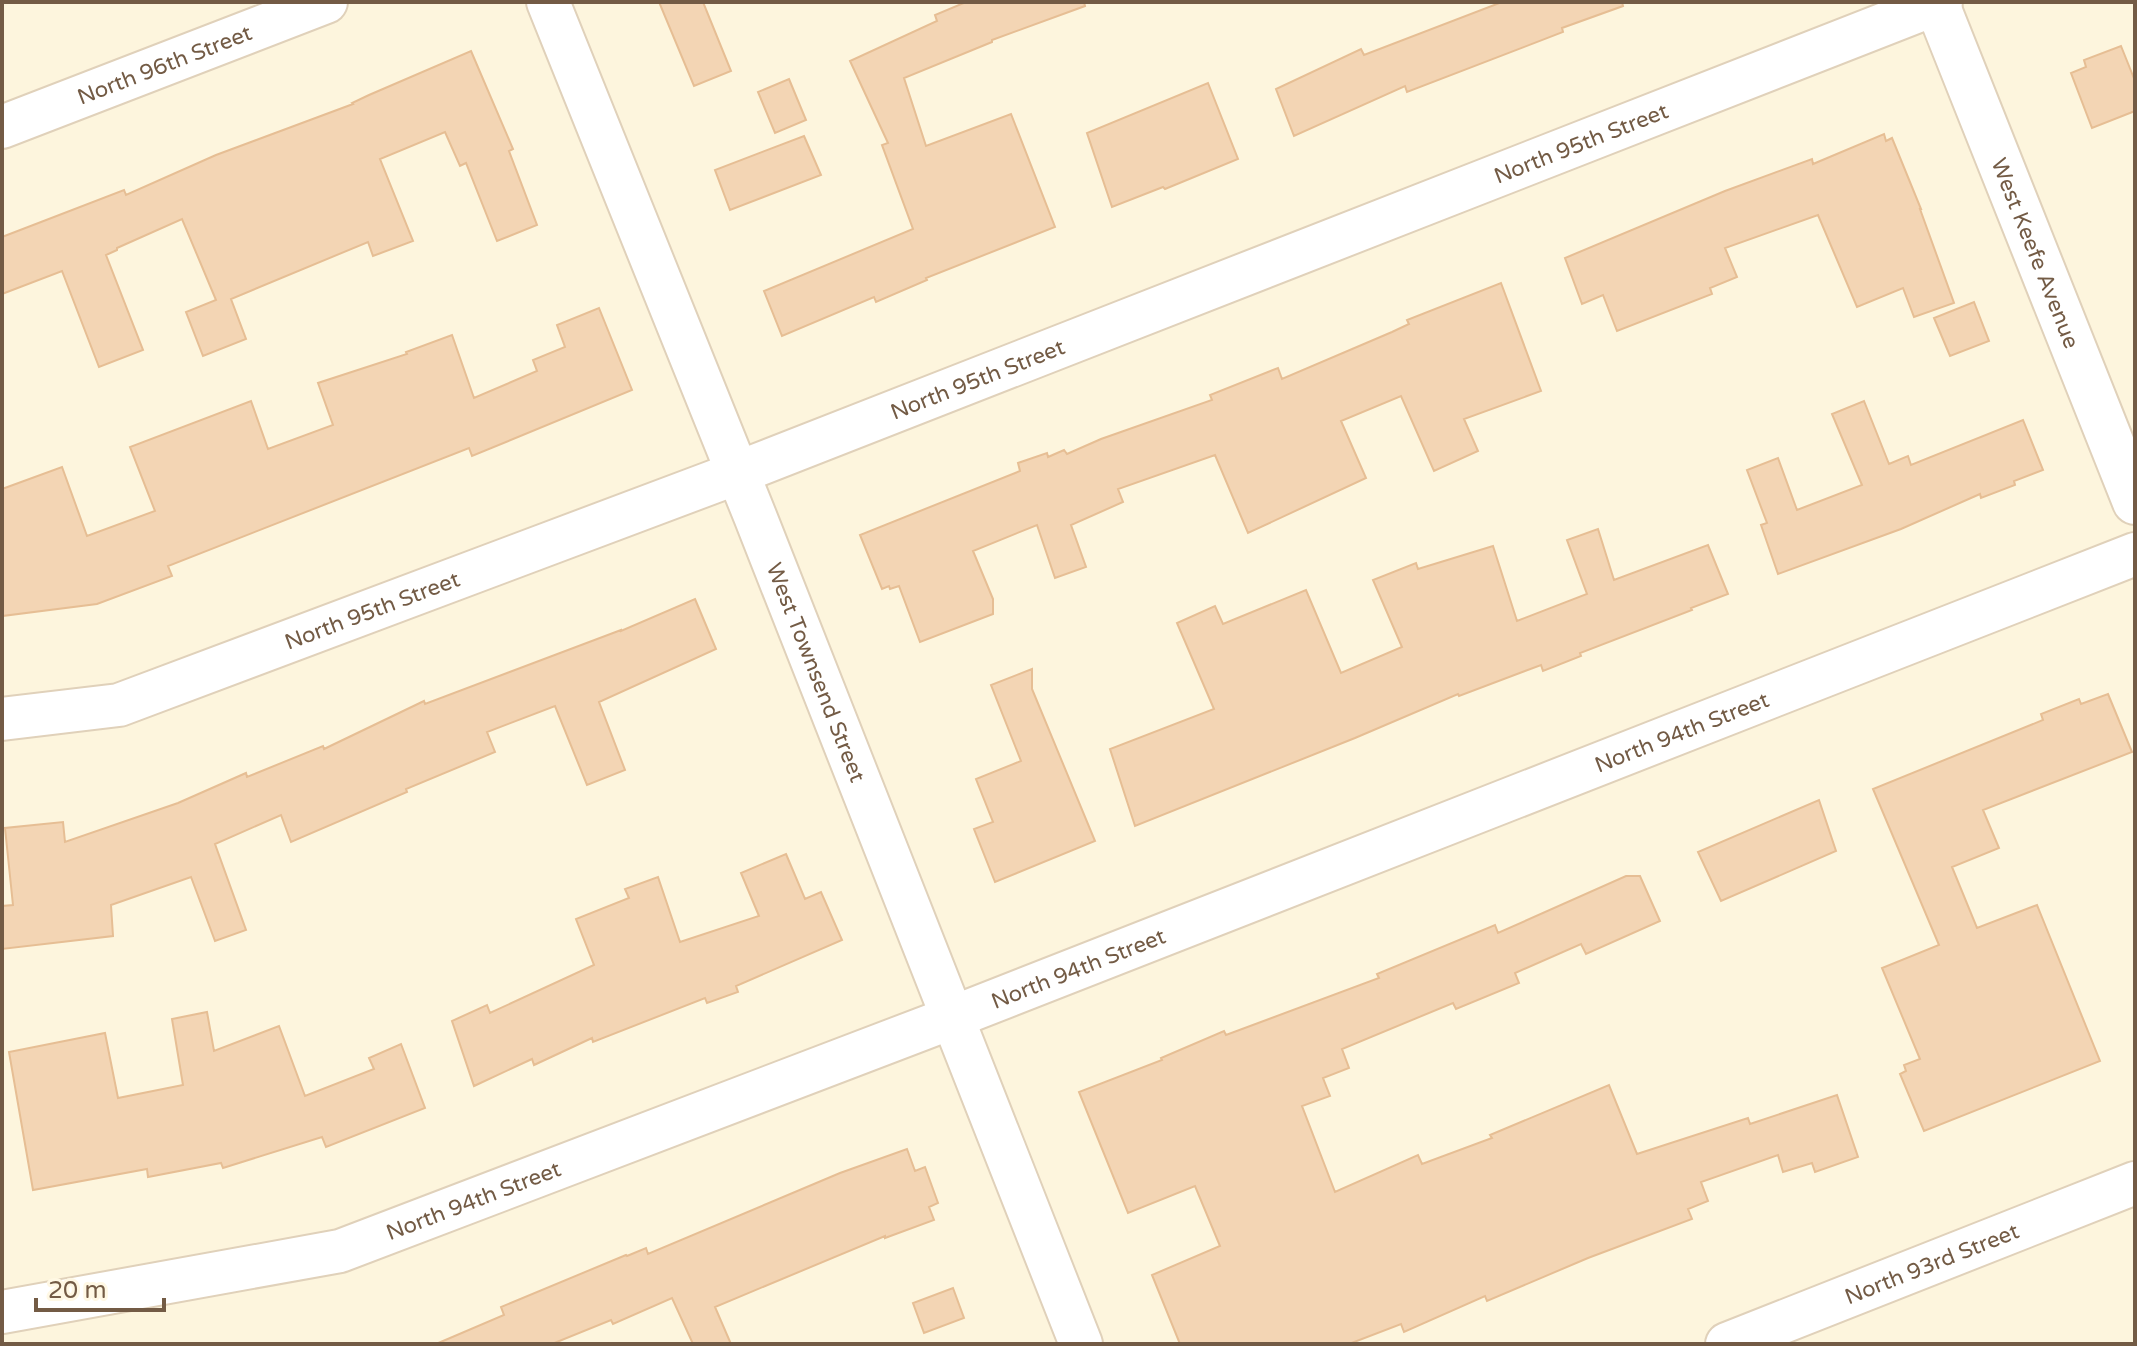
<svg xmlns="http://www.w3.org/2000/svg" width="2137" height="1346" font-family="'Varela Round',sans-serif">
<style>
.building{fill:#f3d5b4;stroke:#e6be94;stroke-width:2}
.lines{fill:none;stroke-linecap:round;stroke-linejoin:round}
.minor-casing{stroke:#e0d1ba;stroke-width:46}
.tertiary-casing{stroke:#e0d1ba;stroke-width:48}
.minor{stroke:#fff;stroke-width:42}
.tertiary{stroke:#fff;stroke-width:44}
.labels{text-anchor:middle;stroke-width:6;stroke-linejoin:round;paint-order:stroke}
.street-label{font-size:22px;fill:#735b45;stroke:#fff8e4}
</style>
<rect width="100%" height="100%" fill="#fdf5dd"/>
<path class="building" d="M659,2H703L731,71L694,86Z
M966,2H1084L1085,6L992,40V42L904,78L926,146L1011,114L1055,227L926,278L927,280L876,302L874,297L782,336L764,291L913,229L882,145L888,143L850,61L937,21L935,15Z
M1502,2H1622L1623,6L1562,28L1563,32L1407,92L1405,86L1294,136L1276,89L1361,49L1364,55Z
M2121,46L2135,81V111L2092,128L2071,73L2086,67L2084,60Z
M471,51L513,149L509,151L537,225L497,241L466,163L460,166L445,132L380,159L413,241L373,256L368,242L231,299L246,339L203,356L186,312L216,300L182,219L117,248V250L106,255L143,350L99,367L62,271L2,294V237L124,190L126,195L216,155L353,104L352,103L369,95Z
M789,79L806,120L775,133L758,92Z
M1208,83L1238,159L1165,189L1163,187L1112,207L1087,133Z
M1884,134L1886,141L1892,138L1921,209H1920L1954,303L1914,317L1903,288L1857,307L1818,215L1725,248L1737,277L1710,288L1712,294L1617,331L1603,295L1582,304L1565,258L1725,191L1812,159L1813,164Z
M804,136L821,175L730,210L715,170Z
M1501,283L1541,391L1464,419L1478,451L1434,471L1401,396L1341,421L1366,478L1248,533L1215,455L1118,489L1123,502L1071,525L1086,567L1055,578L1037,525L973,551L993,599V614L920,642L899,586L890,589L889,586L882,589L860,535L1020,471L1018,463L1047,453L1048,457L1064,450L1067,454L1101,439L1212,400L1210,395L1278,368L1282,379L1392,332L1409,324L1407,320Z
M1974,302L1989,341L1950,356L1934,318Z
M599,308L632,390L472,456L469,448L168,566L172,576L97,604L2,616V489L62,467L87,536L155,511L130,447L251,401L268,449L333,425L318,383L407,354L406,352L452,335L474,398L537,371L533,360L565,347L557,325Z
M1864,401L1889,464L1908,456L1911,465L2023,420L2043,470L2014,481L2015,485L1981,498L1980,494L1901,529L1778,574L1761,525L1767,523L1747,470L1778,458L1797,510L1862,485L1832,414Z
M1598,529L1614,580L1708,545L1728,594L1691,608L1692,610L1580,653L1581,656L1543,671L1541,665L1459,696L1458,694L1355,738L1135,826L1110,749L1214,709L1177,623L1215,606L1223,624L1306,590L1341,673L1402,647L1373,580L1416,563L1418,569L1493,546L1517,621L1587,594L1567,540Z
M695,599L716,649L599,702L625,770L587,785L555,706L487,732L495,752L406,789L407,792L291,842L281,815L215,844L246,930L215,941L191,877L111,905L113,936L2,949V906L13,905L5,828L63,822L65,842L178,803L246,773L247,777L323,746L324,749L424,701L425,704L621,630V631Z
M1032,669V689L1095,841L995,882L974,829L993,822L976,779L1021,761L991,685Z
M2108,694L2132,752L1983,810L1999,848L1952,867L1977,928L2037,905L2100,1061L1924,1131L1900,1074L1906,1071L1904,1065L1920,1059L1882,968L1939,945L1873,789L2043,720L2041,714L2079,699L2081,704Z
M1819,800L1836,851L1721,901L1698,852Z
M786,854L805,899L821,892L842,940L736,986L738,992L707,1003L705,998L593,1042L592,1038L534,1065L532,1059L474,1086L452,1021L487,1005L490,1013L594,965L576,919L629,898L625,889L658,877L680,942L759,916L741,873Z
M1626,876H1640L1660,921L1586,954L1581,944L1515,973L1519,983L1456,1009L1453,1003L1342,1049L1349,1068L1323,1078L1330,1096L1302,1106L1335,1192L1418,1155L1422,1164L1492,1138L1490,1135L1609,1085L1637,1154L1748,1118L1750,1124L1837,1095L1858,1157L1815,1172L1812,1163L1783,1172L1778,1155L1701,1182L1708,1201L1688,1209L1692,1219L1588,1258L1487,1301L1485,1296L1404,1332L1401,1324L1349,1344H1180L1152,1275L1220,1246L1195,1186L1128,1213L1079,1092L1162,1060L1161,1058L1224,1031L1226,1035L1379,978L1377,974L1495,925L1498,933Z
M207,1012L214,1051L279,1026L305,1096L374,1069L369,1058L401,1044L425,1108L326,1147L322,1137L223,1168L221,1163L148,1177L147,1169L33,1190L9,1052L105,1033L118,1098L183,1085L172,1019Z
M907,1149L915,1171L925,1167L938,1203L929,1207L934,1220L885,1238V1236L715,1307L731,1344H693L672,1298L613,1324L611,1320L552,1344H436L504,1315L501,1307L626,1255L627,1256L646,1248L648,1254L840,1173Z
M953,1288L964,1318L924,1333L913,1303Z"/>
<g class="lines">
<g class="minor-casing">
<g id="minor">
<path id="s1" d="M548,2L755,516L1081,1344"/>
<path id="s2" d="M2,127L326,2"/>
<path id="s3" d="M2,719L119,705L737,473L1941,2"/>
<path id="s4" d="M2,1312L340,1251L951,1018L2135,554"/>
<path id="s5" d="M1727,1344L2135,1183"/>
</g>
</g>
<g class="tertiary-casing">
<g id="tertiary">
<path id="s6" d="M1936,2L2135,502"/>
</g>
</g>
<use href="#minor" class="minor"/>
<use href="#tertiary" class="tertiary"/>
</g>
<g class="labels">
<g class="street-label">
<text dy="8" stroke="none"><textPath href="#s2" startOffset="174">North 96th Street</textPath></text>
<text dy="8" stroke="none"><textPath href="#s3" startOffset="1684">North 95th Street</textPath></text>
<text dy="8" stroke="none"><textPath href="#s6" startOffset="270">West Keefe Avenue</textPath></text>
<text dy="8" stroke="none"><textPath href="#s3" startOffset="1036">North 95th Street</textPath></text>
<text dy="8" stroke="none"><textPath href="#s3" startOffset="388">North 95th Street</textPath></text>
<text dy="8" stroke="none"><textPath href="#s1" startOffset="722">West Townsend Street</textPath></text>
<text dy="8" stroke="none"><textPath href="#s4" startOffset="1782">North 94th Street</textPath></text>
<text dy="8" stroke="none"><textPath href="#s4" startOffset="1134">North 94th Street</textPath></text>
<text dy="8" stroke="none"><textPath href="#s4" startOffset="486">North 94th Street</textPath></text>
<text dy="8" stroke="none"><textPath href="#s5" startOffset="220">North 93rd Street</textPath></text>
</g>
</g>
<rect width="2137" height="1346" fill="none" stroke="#735b45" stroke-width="8"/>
<path d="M36 1298v12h128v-12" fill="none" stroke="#735b45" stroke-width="4"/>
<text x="48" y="1298" font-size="24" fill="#735b45" stroke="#fff8e4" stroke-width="6" paint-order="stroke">20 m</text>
</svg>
